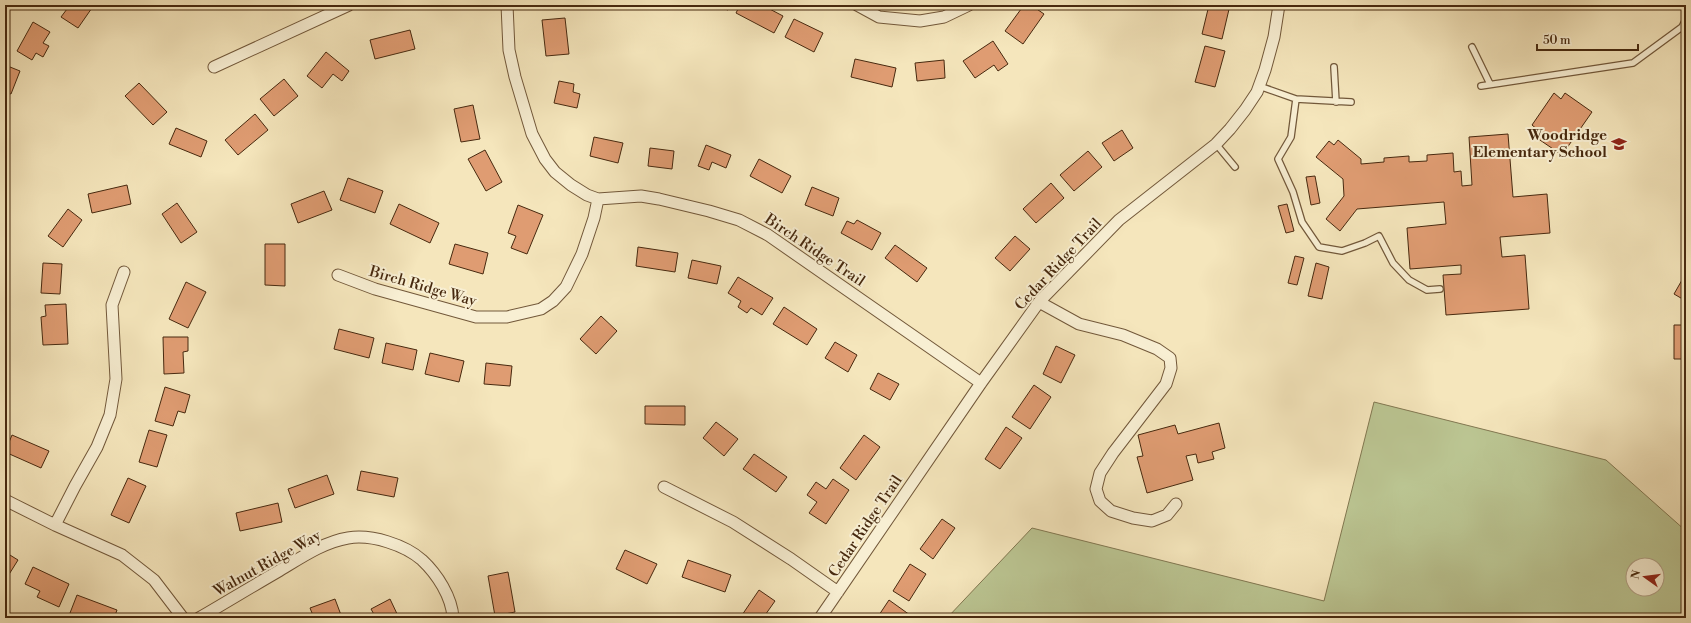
<svg xmlns="http://www.w3.org/2000/svg" width="1691" height="623" font-family="'Libre Bodoni',serif">
<style>
.green{fill:#bbc592;stroke:#817750;fill-rule:evenodd}
.building{fill:#df9c72;stroke:#47290f}
.lines{fill:none;stroke-linecap:round;stroke-linejoin:round}
.lane-casing{stroke:#72583a;stroke-width:8}
.street-casing{stroke:#72583a;stroke-width:13}
.lane{stroke:#f8efd3;stroke-width:5.5}
.street{stroke:#f8efd3;stroke-width:11}
.labels{text-anchor:middle;stroke-width:4;stroke-linejoin:round;paint-order:stroke}
.poi-label{font-size:15px;font-weight:bold;fill:#47290f;stroke:#f8efd3;text-anchor:end}
.street-label{font-size:15px;fill:#47290f;stroke:#f8efd3}
</style>
<rect width="100%" height="100%" fill="#f5e6bc"/>
<filter id="stains"><feTurbulence type="fractalNoise" baseFrequency=".005" numOctaves="4"/><feColorMatrix values="0 0 0 0 .2 0 0 0 0 .09 0 0 0 0 .02 0 0 0 .5 -.17"/></filter>
<radialGradient id="worn" r=".72"><stop offset=".6" stop-color="#630" stop-opacity="0"/><stop offset="1" stop-color="#630" stop-opacity=".3"/></radialGradient>
<path class="green" d="M1374,402L1606,460L1686,531V618H947L1032,528L1324,601ZM1633,565H1657V589H1633Z"/>
<path class="building" d="M70,5H94L78,28L61,17Z
M711,5H730L728,10Z
M740,5H762L783,16L774,33L736,13Z
M1024,5H1031L1044,14L1023,44L1005,31Z
M1209,5H1230L1222,39L1202,34Z
M565,18L569,54L546,56L542,20Z
M794,19L823,33L814,52L785,37Z
M33,22L50,32L43,43L49,46L43,57L36,53L32,60L17,51Z
M410,30L415,49L375,59L370,40Z
M993,41L1008,64L998,71L994,65L975,78L963,61Z
M1205,46L1225,51L1215,87L1195,82Z
M326,52L349,71L342,81L333,74L322,88L307,76Z
M855,59L896,68L892,87L851,77Z
M944,60L945,78L917,81L915,63Z
M5,65L20,71L11,94L5,92Z
M284,79L298,96L274,116L260,99Z
M559,81L574,84L573,92L580,94L577,108L554,103Z
M139,83L167,112L153,125L125,96Z
M1554,93L1561,99L1565,93L1592,112L1562,155L1534,136L1538,130L1532,125Z
M473,105L480,139L461,142L454,109Z
M255,114L268,130L238,155L225,140Z
M176,128L207,141L201,157L169,144Z
M1122,130L1133,148L1114,161L1102,143Z
M1508,134L1513,197L1547,194L1550,233L1500,237L1502,257L1525,255L1529,309L1446,315L1443,275L1461,274V265L1410,269L1407,228L1446,224L1444,202L1357,209L1340,231L1326,219L1344,196L1343,179L1316,157L1329,141L1334,145L1338,140L1361,159V164L1384,162V158L1409,156V162L1427,161V155L1453,153L1454,172L1461,171L1462,186L1472,185L1469,137Z
M594,137L623,143L618,163L590,156Z
M706,145L731,155L726,168L712,162L709,170L698,166Z
M650,148L674,151L672,169L648,166Z
M485,150L502,182L486,191L468,159Z
M1088,151L1102,167L1074,191L1060,175Z
M759,159L791,176L782,193L750,176Z
M1315,176L1320,203L1311,205L1306,177Z
M348,178L383,191L375,213L340,200Z
M1051,183L1064,198L1036,223L1023,209Z
M127,185L131,204L92,213L88,194Z
M812,187L839,198L833,216L805,205Z
M324,191L332,210L298,223L291,204Z
M177,203L197,232L181,243L162,214Z
M399,204L439,223L430,243L390,224Z
M1287,204L1294,231L1286,233L1278,206Z
M518,205L543,215L527,254L511,248L516,236L508,233Z
M68,209L82,220L63,247L48,236Z
M857,220L881,233L872,250L841,233L847,221L854,224Z
M1015,236L1030,249L1010,271L995,258Z
M265,244H285V286L265,285Z
M455,244L488,253L483,274L449,264Z
M895,245L927,268L917,282L885,258Z
M638,247L678,253L675,272L636,266Z
M1295,256L1304,258L1297,285L1288,283Z
M692,260L721,266L717,284L688,278Z
M43,263L62,264L60,294L41,293Z
M1316,263L1329,267L1322,299L1308,296Z
M1686,273V301L1674,294Z
M738,277L773,298L762,315L751,308L747,313L738,307L741,301L728,293Z
M186,282L206,292L188,328L169,319Z
M66,304L68,344L43,345L41,317L46,316L45,305Z
M784,307L817,329L807,345L773,324Z
M601,316L617,331L596,354L580,339Z
M1674,325H1686V359H1674Z
M339,329L374,338L369,358L334,349Z
M163,337H188V351L183,352L184,373L164,374Z
M835,342L857,355L848,372L825,358Z
M386,343L417,350L413,370L382,363Z
M1056,346L1075,355L1061,383L1043,374Z
M430,353L464,361L459,382L425,374Z
M486,363L512,366L510,386L484,384Z
M878,373L899,384L890,400L870,389Z
M1034,385L1051,397L1030,429L1012,417Z
M165,387L190,395L185,413L178,411L173,426L155,421Z
M645,406H685V425L645,424Z
M716,422L738,439L724,456L703,438Z
M1219,423L1225,448L1212,452L1214,459L1198,463L1196,454L1186,456L1193,480L1147,493L1137,457L1143,456L1138,435L1175,425L1178,434Z
M1006,427L1022,438L1000,469L985,459Z
M149,430L167,435L157,467L139,462Z
M12,435L49,451L41,468L5,452Z
M864,435L880,447L856,480L840,468Z
M754,454L787,477L776,492L743,469Z
M361,471L398,478L394,497L357,490Z
M327,475L334,494L295,508L288,489Z
M128,478L146,486L129,523L111,515Z
M833,479L849,490L826,524L809,513L817,502L807,495L816,482L826,489Z
M278,503L282,522L240,531L236,513Z
M942,519L955,528L933,559L920,549Z
M625,550L657,564L647,584L616,569Z
M5,552L18,560L8,576L5,574Z
M688,560L731,575L725,592L682,577Z
M910,564L926,574L909,601L893,591Z
M33,567L69,584L59,607L37,597L40,591L25,584Z
M508,572L515,612L495,616L488,576Z
M759,590L775,601L763,618H740Z
M77,595L117,610L114,618H82L70,613Z
M335,599L341,615L334,618H314L310,608Z
M390,599L399,618H376L371,609Z
M889,600L910,615L908,618H877Z"/>
<g class="lines">
<g class="lane-casing">
<path id="lane" d="M1472,47L1490,84
M1334,67L1336,102
M1259,86L1296,99L1351,102
M1481,86L1633,63L1682,27L1686,19
M1296,99L1291,137L1278,159L1293,192L1302,222L1319,247L1342,251L1365,243L1379,236L1393,263L1409,280L1427,290L1440,289
M1216,144L1235,167"/>
</g>
<g class="street-casing">
<path id="street" d="M507,5L509,50L515,77L532,134L545,159L555,172L571,185L587,195L598,199L641,196L659,199L709,211L739,220L768,235L981,383
M857,5L879,17L920,21L944,17L969,5
M214,67L349,5
M338,275L375,289L476,317H507L541,309L553,301L566,287L582,254L594,218L598,199
M1039,302L1079,324L1123,335L1157,349L1170,358L1171,368L1166,384L1113,453L1100,473L1096,489L1100,501L1111,511L1133,518L1152,521L1167,515L1176,504
M664,487L733,522L791,559L838,592
M5,500L55,525L122,555L154,580L183,618
M55,525L75,486L97,447L110,415L116,379L112,305L124,272
M199,618C225,603 251,587 277,572C299,559 323,542 348,538C372,534 405,545 422,560C437,574 452,597 453,618
M820,618L981,383L1039,302L1119,220L1216,144L1230,129L1245,110L1257,92L1265,70L1274,37L1279,5"/>
</g>
<use href="#lane" class="lane"/>
<use href="#street" class="street"/>
</g>
<defs>
<g id="school-bare" transform="scale(1.2)"><path d="M0-5L7-2L0 1L-7-2ZM-4 1L0 2.5L4 1V4Q0 6-4 4Z" fill="#8f2418" stroke="#f8efd3" stroke-width="2.5" paint-order="stroke"/></g>
</defs>
<g fill-rule="evenodd">
<use href="#school-bare" x="1619" y="144"/>
</g>
<g class="labels">
<g class="poi-label">
<text x="1607" y="140">Woodridge<tspan x="1607" dy="17">Elementary School</tspan></text>
</g>
<g class="street-label">
<text transform="translate(815 250) rotate(34)" y="5">Birch Ridge Trail</text>
<text transform="translate(1058 264) rotate(-47)" y="5">Cedar Ridge Trail</text>
<text transform="translate(423 286) rotate(16)" y="5">Birch Ridge Way</text>
<text transform="translate(865 526) rotate(-56)" y="5">Cedar Ridge Trail</text>
<text transform="translate(267 563) rotate(-29)" y="5">Walnut Ridge Way</text>
</g>
</g>
<rect width="1691" height="623" fill="none" stroke="#f5e6bc" stroke-width="20"/>
<rect x="6" y="6" width="1679" height="611" fill="none" stroke="#47290f" stroke-width="2"/>
<rect x="10" y="10" width="1671" height="603" fill="none" stroke="#47290f"/>
<g transform="translate(1645 577) rotate(284)"><circle r="19" fill="#f8efd3" stroke="#b1a085"/>
<path d="M0-3L7 15L0 10L-7 15Z" fill="#8f2418"/>
<text y="-6" font-size="11" font-weight="bold" text-anchor="middle" fill="#47290f">N</text>
</g>
<path d="M1537 44v6h101v-6" fill="none" stroke="#47290f" stroke-width="2"/>
<text x="1543" y="44" font-size="12" fill="#47290f" stroke="#f8efd3" stroke-width="3" paint-order="stroke">50 m</text>
<rect width="100%" height="100%" filter="url(#stains)"/>
<rect width="100%" height="100%" fill="url(#worn)"/>
</svg>
